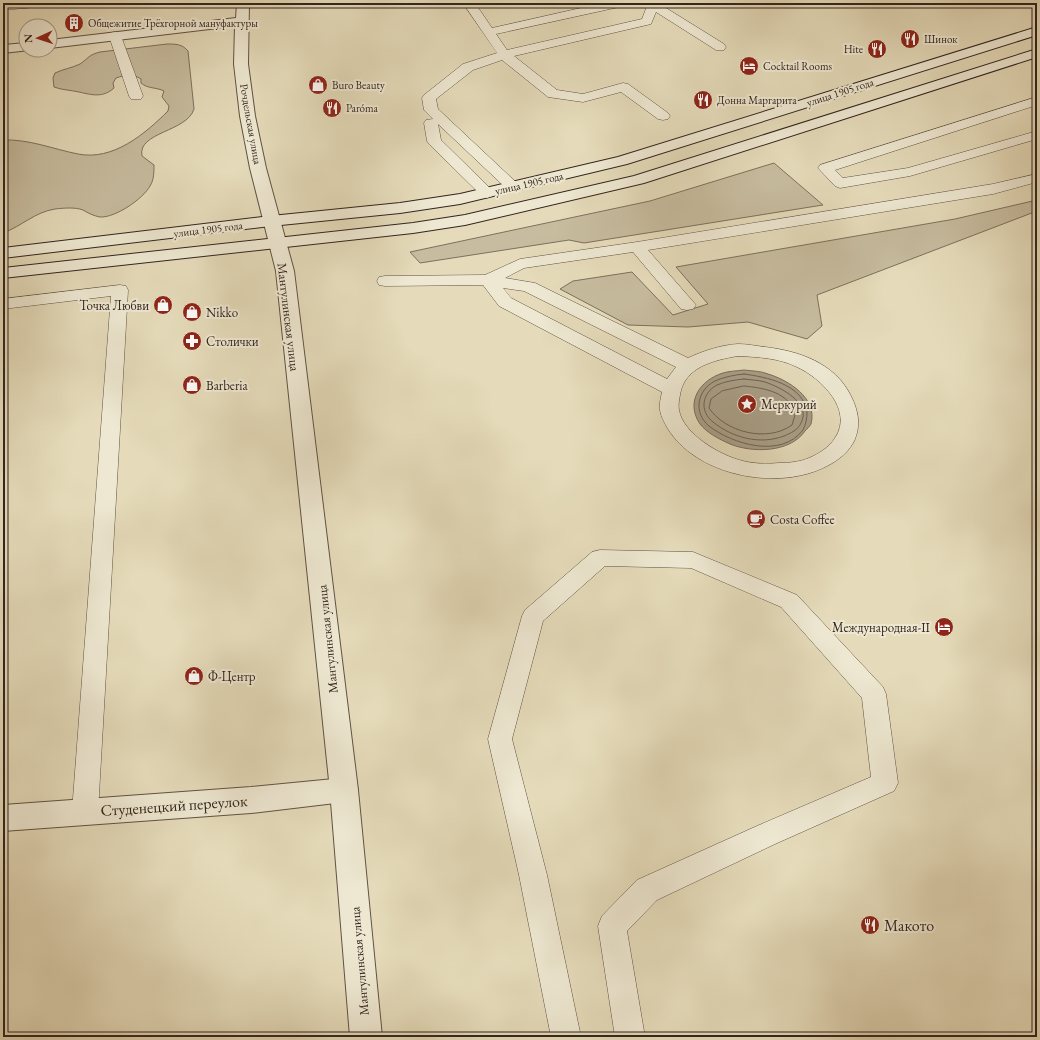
<svg xmlns="http://www.w3.org/2000/svg" width="1040" height="1040" font-family="'EB Garamond',serif">
<style>
.green{fill:#c7bc9f;stroke:#7d705e}
.water{fill:#a89d85;stroke:#796d5b}
.lines{fill:none;stroke-linecap:round;stroke-linejoin:round}
.shore{stroke:#6e6051;stroke-width:1}
.service-casing{stroke:#605244;stroke-width:1}
.minor-casing{stroke:#605244;stroke-width:2}
.tertiary-casing{stroke:#605244;stroke-width:2}
.secondary-casing{stroke:#33241d;stroke-width:2}
.service{fill:#eee8d2;fill-rule:evenodd}
.minor{fill:#eee8d2;fill-rule:evenodd}
.tertiary{fill:#eee8d2;fill-rule:evenodd}
.secondary{fill:#eee8d2;fill-rule:evenodd}
.labels{text-anchor:middle;stroke-width:4;stroke-linejoin:round;paint-order:stroke}
.far-poi-label{font-size:11px;fill:#33241d;stroke:#eee8d2;text-anchor:start}
.far-street-label{font-size:11px;fill:#33241d;stroke:#eee8d2}
.poi-label{font-size:13px;fill:#33241d;stroke:#eee8d2;text-anchor:start}
.street-label{font-size:13px;fill:#33241d;stroke:#eee8d2}
.near-street-label{font-size:16px;fill:#33241d;stroke:#eee8d2}
.near-poi-label{font-size:16px;fill:#33241d;stroke:#eee8d2;text-anchor:start}
</style>
<rect width="100%" height="100%" fill="#e5dbba"/>
<filter id="stains"><feTurbulence type="fractalNoise" baseFrequency=".005" numOctaves="4"/><feColorMatrix values="0 0 0 0 .2 0 0 0 0 .09 0 0 0 0 .02 0 0 0 .5 -.17"/></filter>
<radialGradient id="worn" r=".72"><stop offset=".6" stop-color="#630" stop-opacity="0"/><stop offset="1" stop-color="#630" stop-opacity=".3"/></radialGradient>
<path class="green" d="M167,44C176,44 182,44 188,51L194,109C187,132 137,132 142,156L154,165C154,172 154,180 150,186C143,199 115,218 100,217C94,216 88,213 83,210C75,207 64,208 55,209C35,212 22,226 3,233V140C29,139 53,149 78,154C113,161 145,134 168,111L169,106L162,97L164,91C156,87 148,89 141,83V79C132,73 125,75 116,78L113,83L114,88C103,98 92,95 79,92C70,90 62,90 54,87L53,78L55,73C63,69 72,68 80,64C89,58 88,55 100,52Z
M774,163L823,205L584,243L569,240L420,263L410,252L650,201Z
M1037,200V211L817,295L822,326L807,339L748,322L688,327L628,325L560,289L573,281L632,272L673,315L708,304L676,267L955,219Z"/>
<path class="water" d="M744,370C752,371 761,371 768,374C788,380 818,398 811,424C810,426 807,429 805,431C790,453 752,453 730,444C719,439 707,433 700,424C685,402 700,380 723,373C729,371 737,371 744,370Z"/>
<g class="lines">
<path class="shore" d="M744,374C766,377 803,384 807,412C807,418 806,424 803,430C781,459 732,444 709,426C693,413 697,390 715,381C724,377 734,375 744,374Z
M744,379C751,380 758,380 765,382C780,387 812,403 801,423C798,430 791,433 784,436C760,445 733,438 713,422C699,411 702,393 717,385C726,381 735,380 744,379Z
M744,386C764,388 790,392 795,415L792,425C767,443 725,432 709,408L711,399L722,391Z"/>
<g class="service-casing">
<path id="service" d="M3,3H42L40,6L36,7L3,10Z
M463,3H475L492,28L603,3H625L623,6L619,7L496,34L507,50L642,19L647,6L644,3H658L724,44L726,47L724,50H716L656,12L651,24L514,56L557,90L583,94L623,83L628,84L668,113L670,116L668,119L663,120L658,119L621,92L583,102L548,97L502,60L473,70L436,99L438,109L518,184L521,187L518,190L513,192L508,190L438,124L441,140L495,193L492,196L487,198L482,196L429,144L427,141L424,123L426,120L433,119L424,110L422,98L424,95L463,64L497,53Z
M115,32L119,33L121,36L143,96L141,99H131L129,96L109,36L111,33Z
M1037,97V105L835,170L843,178L908,168L1037,131V139L910,176L840,188L835,186L818,168L820,165Z
M1037,174V182L993,194L648,250L696,305L693,309L687,310L681,309L633,252L524,268L505,278L535,283L688,358C703,351 721,345 738,344C747,344 756,346 765,347C799,351 835,363 851,396C858,410 861,424 855,439C850,451 839,460 827,466C780,491 701,477 670,432C666,426 661,417 660,410C659,404 661,397 662,392L499,306L483,285L385,286L379,285L377,281L379,277L385,276L485,275L520,259L637,242L993,184ZM503,288L524,291L676,367L667,379L511,298ZM738,356C758,357 779,358 797,367C821,378 854,410 835,438C829,448 818,454 809,458C800,462 788,463 779,463C767,464 755,464 743,461C721,456 683,434 679,410C678,406 679,400 680,395C684,367 714,360 738,356Z
M120,285L126,286L128,290L98,812L94,821L85,824L76,821L72,812L111,296L3,309V299Z
M600,550L693,552L797,595L883,687L886,694L898,783L894,791L775,844L657,900L627,931L645,1037H615L598,926L602,916L637,880L757,826L871,777L862,698L781,607L691,568L605,566L543,621L512,739L547,875L581,1037H551L519,875L488,739L522,616L525,610L592,552Z"/>
</g>
<g class="minor-casing">
<path id="minor" d="M344,778L354,781L358,790L354,799L344,802L251,813L3,831V805L251,787Z"/>
</g>
<g class="tertiary-casing">
<path id="tertiary" d="M237,3H249L248,64L255,116L266,168L294,271L358,790L382,1037H350L330,790L276,271L250,168L240,116L234,64L235,26L50,48V40L236,18Z
M26,43V50H30L3,53V45Z"/>
</g>
<g class="secondary-casing">
<path id="secondary" d="M1037,27V35L627,164L460,204L400,213L271,226L3,258V248L271,216L400,203L460,194L618,157Z
M1037,49V57L644,183L465,225L413,233L3,278V268L413,223L465,215L634,176Z"/>
</g>
<use href="#service" class="service"/>
<use href="#minor" class="minor"/>
<use href="#tertiary" class="tertiary"/>
<use href="#secondary" class="secondary"/>
</g>
<defs>
<g id="building-disc" transform="scale(1)"><circle r="9.5" fill="#8f2418" stroke="#eee8d2"/><path d="M-4-6H4V6H1V3H-1V6H-4ZM-2.5-4.3h1.7v1.8h-1.7ZM.8-4.3h1.7v1.8H.8ZM-2.5-1h1.7V.8h-1.7ZM.8-1h1.7V.8H.8Z" fill="#fff"/></g>
<g id="restaurant-disc" transform="scale(1)"><circle r="9.5" fill="#8f2418" stroke="#eee8d2"/><path d="M-5-6h1v4h1v-4h1v4h1v-4h1v5L-1.5 .5V6h-2V.5L-5-1ZM5-6V6H3V1.5H1.5Q1.5-4 5-6Z" fill="#fff"/></g>
<g id="hotel-disc" transform="scale(1)"><circle r="9.5" fill="#8f2418" stroke="#eee8d2"/><path d="M-6-4.5h1.5V1H6V5H4.5V3h-9V5H-6ZM-4 0a1.8 1.8 0 1 1 3.6 0ZM.5 0V-2.5h3Q6-2.5 6 0Z" fill="#fff"/></g>
<g id="shop-disc" transform="scale(1)"><circle r="9.5" fill="#8f2418" stroke="#eee8d2"/><path d="M-5-2.5h2.3a2.7 3.5 0 0 1 5.4 0H5L5.5 6h-11ZM-1.5-2.5h3a1.5 2.3 0 0 0-3 0Z" fill="#fff"/></g>
<g id="pharmacy-disc" transform="scale(1)"><circle r="9.5" fill="#8f2418" stroke="#eee8d2"/><path d="M-2-6h4v4h4v4h-4v4h-4v-4h-4v-4h4Z" fill="#fff"/></g>
<g id="sight-disc" transform="scale(1)"><circle r="9.5" fill="#8f2418" stroke="#eee8d2"/><path d="M0-6L1.8-2.2L6-1.7L2.9 1.2L3.7 5.4L0 3.3L-3.7 5.4L-2.9 1.2L-6-1.7L-1.8-2.2Z" fill="#fff"/></g>
<g id="cafe-disc" transform="scale(1)"><circle r="9.5" fill="#8f2418" stroke="#eee8d2"/><path d="M-5.5-4.5H6V0H3Q3 3.5 0 3.5H-2.5Q-5.5 3.5-5.5 0ZM3-3.2v2h1.7v-2ZM-6 4.5H4V6H-6Z" fill="#fff"/></g>
</defs>
<g fill-rule="evenodd">
<use href="#building-disc" x="74" y="23"/>
<use href="#restaurant-disc" x="910" y="39"/>
<use href="#restaurant-disc" x="877" y="49"/>
<use href="#hotel-disc" x="749" y="66"/>
<use href="#shop-disc" x="318" y="85"/>
<use href="#restaurant-disc" x="703" y="100"/>
<use href="#restaurant-disc" x="332" y="108"/>
<use href="#shop-disc" x="163" y="305"/>
<use href="#shop-disc" x="192" y="312"/>
<use href="#pharmacy-disc" x="192" y="341"/>
<use href="#shop-disc" x="192" y="385"/>
<use href="#sight-disc" x="747" y="404"/>
<use href="#cafe-disc" x="756" y="519"/>
<use href="#hotel-disc" x="944" y="627"/>
<use href="#shop-disc" x="194" y="676"/>
<use href="#restaurant-disc" x="870" y="925"/>
</g>
<g class="labels">
<g class="far-poi-label">
<text x="88" y="27">Общежитие Трёхгорной мануфактуры</text>
<text x="924" y="43">Шинок</text>
<text x="863" y="53" text-anchor="end">Hite</text>
<text x="763" y="70">Cocktail Rooms</text>
<text x="332" y="89">Buro Beauty</text>
<text x="717" y="104">Донна Маргарита</text>
<text x="346" y="112">Paróma</text>
</g>
<g class="far-street-label">
<text transform="translate(840 92) rotate(-18)" y="4">улица 1905 года</text>
<text transform="translate(251 124) rotate(80)" y="4">Рочдельская улица</text>
<text transform="translate(529 183) rotate(-13)" y="4">улица 1905 года</text>
<text transform="translate(208 229) rotate(-7)" y="4">улица 1905 года</text>
</g>
<g class="poi-label">
<text x="149" y="310" text-anchor="end">Точка Любви</text>
<text x="206" y="317">Nikko</text>
<text x="206" y="346">Столички</text>
<text x="206" y="390">Barberia</text>
<text x="761" y="409">Меркурий</text>
<text x="770" y="524">Costa Coffee</text>
<text x="930" y="632" text-anchor="end">Международная-II</text>
<text x="208" y="681">Ф-Центр</text>
</g>
<g class="street-label">
<text transform="translate(289 317) rotate(83)" y="5">Мантулинская улица</text>
<text transform="translate(327 639) rotate(-96)" y="5">Мантулинская улица</text>
<text transform="translate(359 961) rotate(-95)" y="5">Мантулинская улица</text>
</g>
<g class="near-street-label">
<text transform="translate(174 805) rotate(-4)" y="6">Студенецкий переулок</text>
</g>
<g class="near-poi-label">
<text x="884" y="931">Макото</text>
</g>
</g>
<rect width="1040" height="1040" fill="none" stroke="#e5dbba" stroke-width="16"/>
<rect x="4" y="4" width="1032" height="1032" fill="none" stroke="#33241d" stroke-width="2"/>
<rect x="8" y="8" width="1024" height="1024" fill="none" stroke="#33241d"/>
<g transform="translate(38 38) rotate(267)"><circle r="19" fill="#eee8d2" stroke="#a39a8a"/>
<path d="M0-3L7 15L0 10L-7 15Z" fill="#8f2418"/>
<text y="-6" font-size="11" font-weight="bold" text-anchor="middle" fill="#33241d">N</text>
</g>
<rect width="100%" height="100%" filter="url(#stains)"/>
<rect width="100%" height="100%" fill="url(#worn)"/>
</svg>
